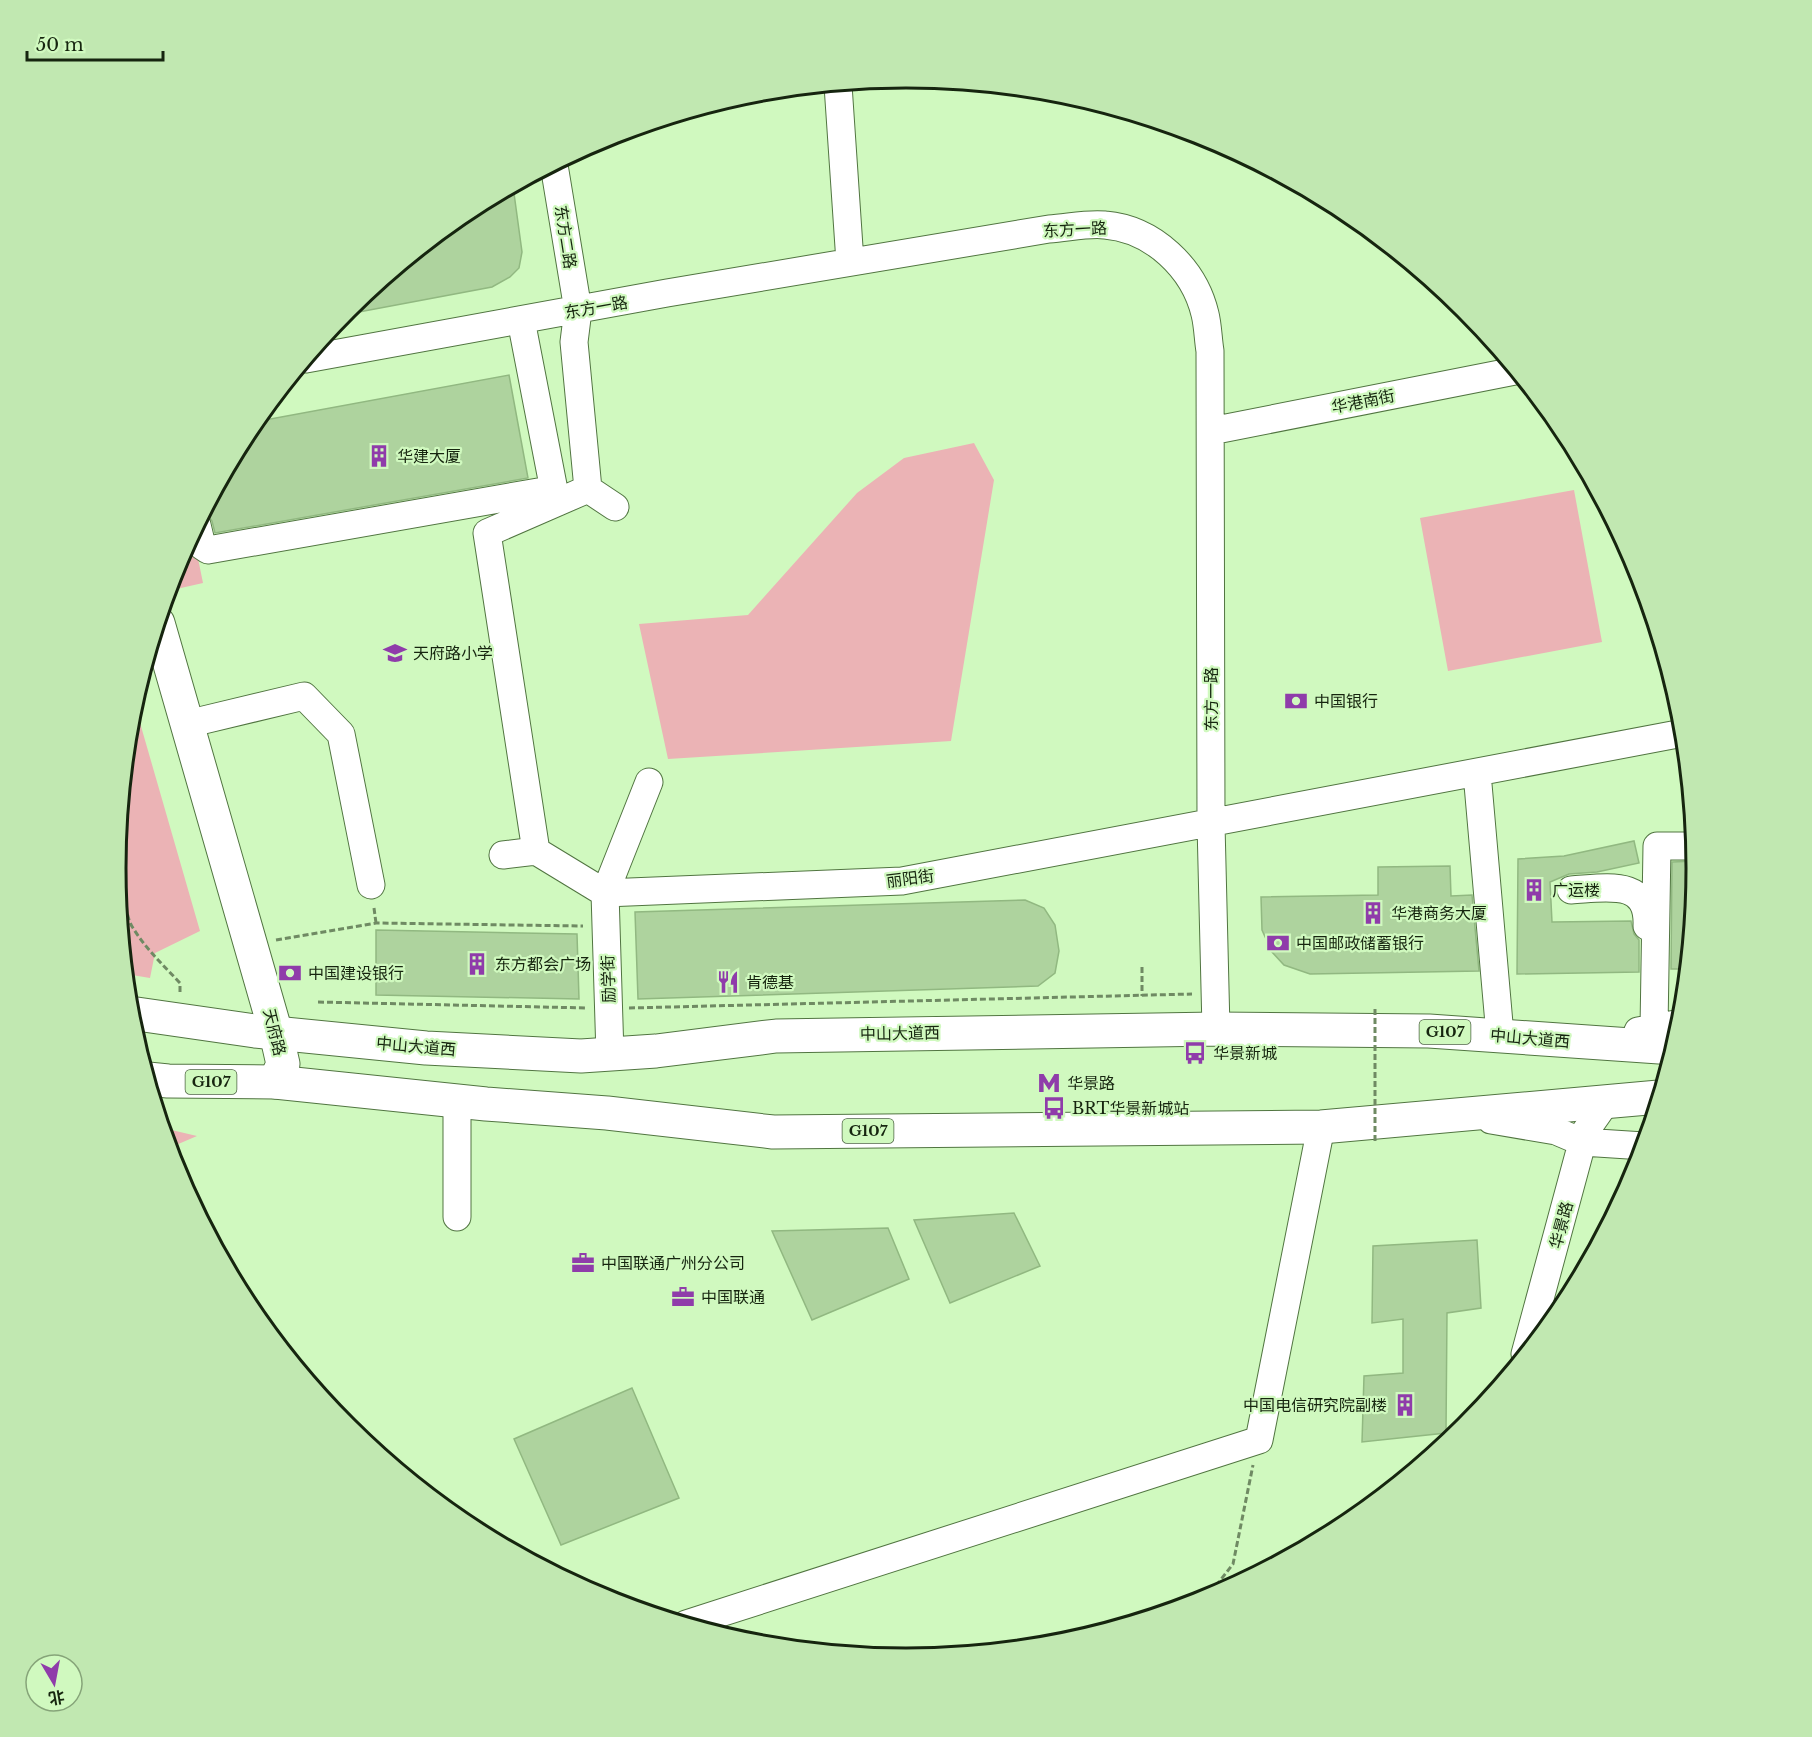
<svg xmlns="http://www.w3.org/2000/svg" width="1812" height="1737" font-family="'Libre Baskerville','Noto Sans SC',serif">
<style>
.green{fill:#ebb3b5}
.building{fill:#aed39e;stroke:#91b881;stroke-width:1.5}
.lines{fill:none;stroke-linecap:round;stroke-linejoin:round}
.minor-casing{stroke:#517541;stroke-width:29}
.major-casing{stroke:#517541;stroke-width:35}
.highway-casing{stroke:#517541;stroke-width:35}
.path{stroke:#6f8a63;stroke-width:3;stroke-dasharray:6 3;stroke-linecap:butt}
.minor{stroke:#fff;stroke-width:27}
.major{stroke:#fff;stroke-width:33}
.highway{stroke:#fff;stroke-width:33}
.path-bridge{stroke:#6f8a63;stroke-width:3;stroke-dasharray:6 3;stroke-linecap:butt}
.labels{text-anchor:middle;stroke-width:4.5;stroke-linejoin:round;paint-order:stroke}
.shield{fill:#d0f9bf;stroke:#4e6544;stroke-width:1.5}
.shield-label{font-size:15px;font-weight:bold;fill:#16250f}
.street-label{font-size:16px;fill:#16250f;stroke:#d0f9bf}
.poi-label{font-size:16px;fill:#16250f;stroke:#d0f9bf;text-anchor:start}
.rim{fill:none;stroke:#16250f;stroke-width:3}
</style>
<rect width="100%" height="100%" fill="#d0f9bf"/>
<path class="green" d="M974,443L994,480L951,741L668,759L639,624L748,615L857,493L904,458Z
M1574,490L1602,642L1448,671L1420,518Z
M193,534L203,583L172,590C167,573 185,549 193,534Z
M134,702L200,931L155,953L150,978L126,974L116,868L131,714Z
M163,1128L197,1136L169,1148Z"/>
<path class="building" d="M513,186L522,252L519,268L510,277L492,287L343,315L467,211Z
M509,375L528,478L215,533L212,521L205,512L254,422Z
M1634,841L1639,863L1597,872L1569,874L1550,882L1552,922L1631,921L1634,934L1639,940V972L1517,974L1518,859L1564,856Z
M1696,861L1687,969H1671L1672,862Z
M1450,866L1451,896L1472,895L1479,971L1310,974L1284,965L1272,952L1262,930L1261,897L1378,895V867Z
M1025,900L1044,908L1055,925L1059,951L1055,973L1038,986L638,999L635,912Z
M376,930L577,934L579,999L376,995Z
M1014,1213L1040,1266L950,1303L914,1220Z
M888,1228L909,1279L812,1320L772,1231Z
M1477,1240L1481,1308L1447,1313L1446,1433L1362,1442L1364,1376L1403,1373V1319L1372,1323L1373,1246Z
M632,1388L679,1498L561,1545L514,1439Z"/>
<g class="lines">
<g class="minor-casing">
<path id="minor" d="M838,85L850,262
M554,165L578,310L574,342L588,489L487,533L536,851L605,893
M306,359L667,293L1049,229C1067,228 1087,223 1105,225C1153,229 1194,268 1205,314C1208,326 1208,339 1210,351L1211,824L1216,1029
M1211,431L1515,371
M588,489L615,507
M197,525L202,546L208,550L544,491L553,485L521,320
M187,724L304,696L341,734L371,885
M1477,773L1500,1035
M503,855L536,851
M1571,890C1606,888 1649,878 1647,926
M605,893L902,881L1683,733
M1654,1028L1657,846H1694
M1638,1031L1681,1023
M610,1055L605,893L649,782
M457,1101V1217
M1491,1120L1556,1131L1582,1142L1644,1146
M1525,1354L1585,1132L1606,1102
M686,1624L1259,1440L1321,1127"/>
</g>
<g class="major-casing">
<path id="major" d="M158,623L276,1033L283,1064L275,1082"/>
</g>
<g class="highway-casing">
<path id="highway" d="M130,1013L255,1031L426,1048L581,1056L656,1051L776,1036L1216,1029L1429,1031L1674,1048
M148,1079L168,1081L275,1082L486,1104L607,1113L773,1132L1321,1127L1659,1097"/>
</g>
<path class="path" d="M119,899C129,908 126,918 133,928C146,949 163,965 180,983V992
M374,908L376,923
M276,940L376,923L583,926
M1142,967V996
M318,1002L587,1008
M629,1008L1192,994
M1205,1600L1233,1564L1253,1465"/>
<use href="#minor" class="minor"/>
<use href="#major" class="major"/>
<use href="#highway" class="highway"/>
<path class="path-bridge" d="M1375,1009V1144"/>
</g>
<defs>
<g id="building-bare" transform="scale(1.8)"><path d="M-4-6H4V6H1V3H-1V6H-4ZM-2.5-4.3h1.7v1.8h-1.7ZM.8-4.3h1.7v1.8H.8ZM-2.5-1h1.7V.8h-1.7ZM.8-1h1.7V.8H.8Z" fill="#8f3caa" stroke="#d0f9bf" stroke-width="2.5" paint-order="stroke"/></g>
<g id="school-bare" transform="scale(1.8)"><path d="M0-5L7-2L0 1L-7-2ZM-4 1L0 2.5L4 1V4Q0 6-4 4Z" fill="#8f3caa" stroke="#d0f9bf" stroke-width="2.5" paint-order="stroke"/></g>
<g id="bank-bare" transform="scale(1.8)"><path d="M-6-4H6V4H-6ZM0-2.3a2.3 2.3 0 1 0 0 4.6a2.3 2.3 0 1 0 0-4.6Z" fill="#8f3caa" stroke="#d0f9bf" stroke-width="2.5" paint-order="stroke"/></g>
<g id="restaurant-bare" transform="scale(1.8)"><path d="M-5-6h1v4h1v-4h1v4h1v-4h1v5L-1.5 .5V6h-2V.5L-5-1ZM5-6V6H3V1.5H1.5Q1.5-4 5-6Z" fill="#8f3caa" stroke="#d0f9bf" stroke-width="2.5" paint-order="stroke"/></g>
<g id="bus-bare" transform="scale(1.8)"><path d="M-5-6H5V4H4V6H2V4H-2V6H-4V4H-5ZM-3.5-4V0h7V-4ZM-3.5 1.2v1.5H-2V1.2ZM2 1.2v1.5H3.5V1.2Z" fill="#8f3caa" stroke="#d0f9bf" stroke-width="2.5" paint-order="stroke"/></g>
<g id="metro-bare" transform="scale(1.8)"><path d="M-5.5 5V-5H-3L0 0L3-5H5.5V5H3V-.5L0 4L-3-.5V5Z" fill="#8f3caa" stroke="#d0f9bf" stroke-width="2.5" paint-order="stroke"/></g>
<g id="office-bare" transform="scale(1.8)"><path d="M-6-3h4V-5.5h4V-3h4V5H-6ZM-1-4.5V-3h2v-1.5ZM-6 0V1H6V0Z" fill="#8f3caa" stroke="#d0f9bf" stroke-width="2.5" paint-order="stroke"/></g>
</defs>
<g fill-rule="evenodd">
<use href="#building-bare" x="379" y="456"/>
<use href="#school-bare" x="395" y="653"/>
<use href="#bank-bare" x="1296" y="701"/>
<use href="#building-bare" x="1534" y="890"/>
<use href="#building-bare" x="1373" y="913"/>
<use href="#bank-bare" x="1278" y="943"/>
<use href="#building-bare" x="477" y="964"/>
<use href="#bank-bare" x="290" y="973"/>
<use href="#restaurant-bare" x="728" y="982"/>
<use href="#bus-bare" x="1195" y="1053"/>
<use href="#metro-bare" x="1049" y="1083"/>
<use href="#bus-bare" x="1054" y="1108"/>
<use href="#office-bare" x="583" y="1263"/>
<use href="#office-bare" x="683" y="1297"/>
<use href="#building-bare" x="1405" y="1405"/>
</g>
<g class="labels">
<g class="shield">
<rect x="1419.5" y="1020" width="51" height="24" rx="4.5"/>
<rect x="185.5" y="1070" width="51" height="24" rx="4.5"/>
<rect x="842.5" y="1119" width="51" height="24" rx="4.5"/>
</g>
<g class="shield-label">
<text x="1445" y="1037">G107</text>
<text x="211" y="1087">G107</text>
<text x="868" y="1136">G107</text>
</g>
<g class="street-label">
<text transform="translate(1075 229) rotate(-3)" y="6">东方一路</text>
<text transform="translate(566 237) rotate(81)" y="6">东方二路</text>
<text transform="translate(596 307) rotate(-10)" y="6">东方一路</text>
<text transform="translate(1363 401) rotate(-11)" y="6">华港南街</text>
<text transform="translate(1211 699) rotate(-90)" y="6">东方一路</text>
<text transform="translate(910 878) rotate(-7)" y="6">丽阳街</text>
<text transform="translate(608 979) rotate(-92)" y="6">励学街</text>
<text transform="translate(275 1032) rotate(76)" y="6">天府路</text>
<text transform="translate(900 1033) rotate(-1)" y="6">中山大道西</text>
<text transform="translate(1530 1038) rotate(5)" y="6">中山大道西</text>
<text transform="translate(416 1046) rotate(5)" y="6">中山大道西</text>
<text transform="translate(1561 1225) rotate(-75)" y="6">华景路</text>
</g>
<g class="poi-label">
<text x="397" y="462">华建大厦</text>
<text x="413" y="659">天府路小学</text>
<text x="1314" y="707">中国银行</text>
<text x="1552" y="896">广运楼</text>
<text x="1391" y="919">华港商务大厦</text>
<text x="1296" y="949">中国邮政储蓄银行</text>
<text x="495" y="970">东方都会广场</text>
<text x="308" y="979">中国建设银行</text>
<text x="746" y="988">肯德基</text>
<text x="1213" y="1059">华景新城</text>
<text x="1067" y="1089">华景路</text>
<text x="1072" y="1114">BRT华景新城站</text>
<text x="601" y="1269">中国联通广州分公司</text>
<text x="701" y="1303">中国联通</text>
<text x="1387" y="1411" text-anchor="end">中国电信研究院副楼</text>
</g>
</g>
<path d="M0 0H1812V1737H0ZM126 868a780 780 0 1 1 1560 0a780 780 0 1 1-1560 0Z" fill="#c1e8b1" fill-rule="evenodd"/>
<path class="rim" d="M126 868a780 780 0 1 1 1560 0a780 780 0 1 1-1560 0Z"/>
<g transform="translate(54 1683) rotate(170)"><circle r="28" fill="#d0f9bf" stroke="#86a479" stroke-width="1.5"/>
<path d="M0-4.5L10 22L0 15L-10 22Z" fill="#8f3caa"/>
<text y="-9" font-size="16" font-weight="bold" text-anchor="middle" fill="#16250f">北</text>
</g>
<path d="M27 51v9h136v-9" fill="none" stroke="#16250f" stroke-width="3"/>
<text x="36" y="51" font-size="18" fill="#16250f" stroke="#d0f9bf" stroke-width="4.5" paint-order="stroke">50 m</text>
</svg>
